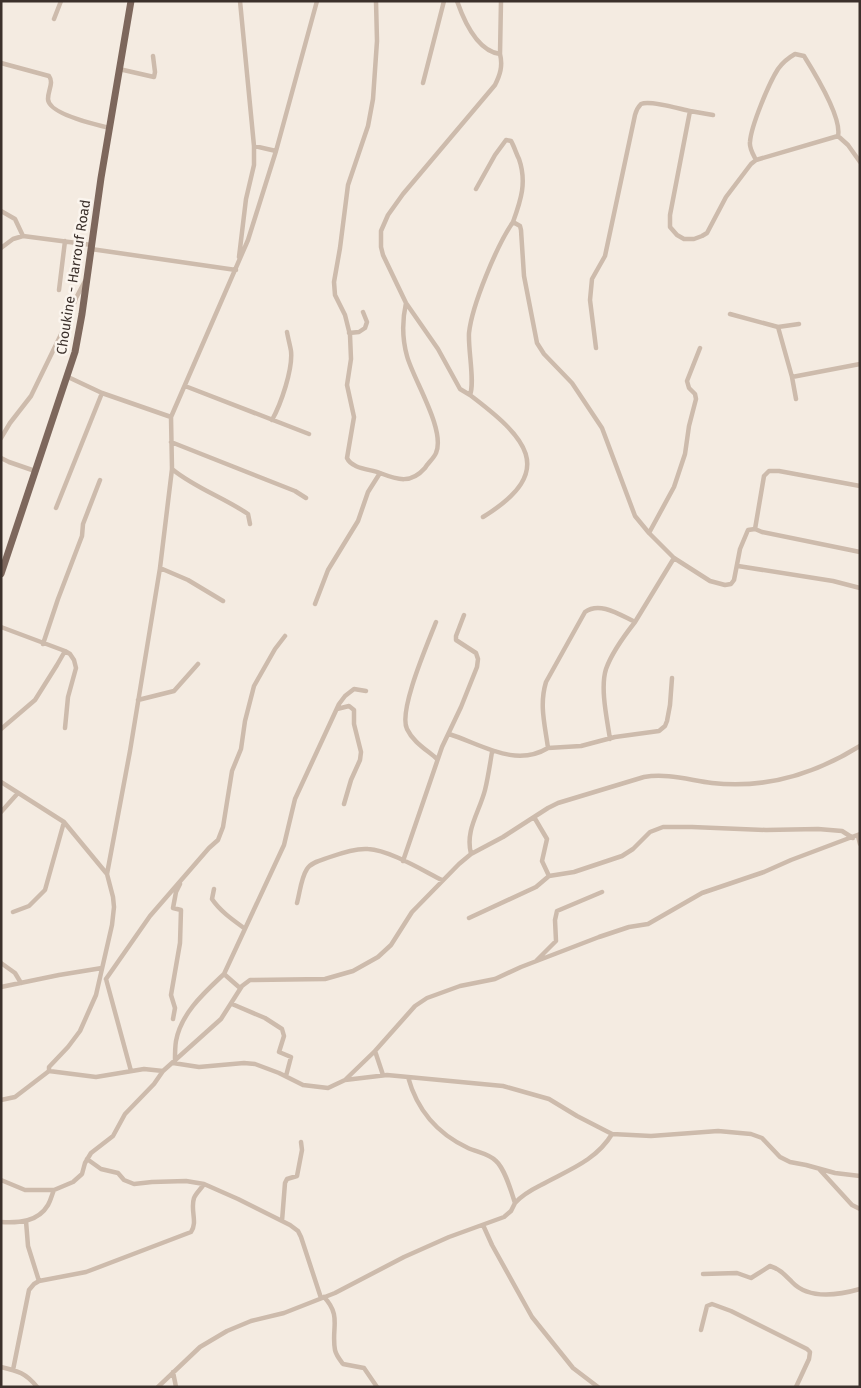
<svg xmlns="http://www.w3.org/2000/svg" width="861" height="1388" font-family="'Fira Sans',sans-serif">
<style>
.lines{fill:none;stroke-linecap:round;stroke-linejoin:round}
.minor{stroke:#cdbbac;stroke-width:4.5}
.primary{stroke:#7d675c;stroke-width:7}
.labels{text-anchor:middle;stroke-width:5;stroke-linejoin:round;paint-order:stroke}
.street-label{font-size:14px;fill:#3b302b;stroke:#fbf5ee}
</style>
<rect width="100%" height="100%" fill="#f4ebe1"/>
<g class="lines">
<path class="minor" d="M376,1L377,41L373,99L368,126L348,185L340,248L334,282L335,295L345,315L350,335L351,359L347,385L354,417L347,458C352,469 370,469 380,473C398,480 411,484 425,468C428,463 434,458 436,453C446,430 413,379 407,356C402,338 402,321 406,303
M457,1C464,21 477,51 500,54C503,66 500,75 495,85L403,194L388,215L381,231V247L383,255L406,303L438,349L460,389L470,395C475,382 468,350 469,333C472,305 497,245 513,222L520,226L521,230L524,276L537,343L544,354L572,383L602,428L635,516L649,533L674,558L710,581L725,585L731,584L734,580L740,549L748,530L755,529L762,532L860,552
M54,19L61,1
M500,54L501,1
M1,63L49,76C54,83 48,90 48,99C48,114 97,125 110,128
M119,69L154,77L155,72L153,56
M423,83L444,1
M713,115L690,111L670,215V227L677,235L684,239H694L702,236L707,233L726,197L751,164L756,160L838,136L848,145L860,162
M254,146L276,151
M756,160C753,154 749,148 750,142C751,126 769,83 778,69C783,62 788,58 795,54L804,56C814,72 842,118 838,136
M476,189L495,155L506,140L511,141C514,146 516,153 519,159C527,182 521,200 513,222
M1,211L15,219L23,236
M1,248L13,239L23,236L92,245
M91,249L236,270
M239,257L246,199L254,165V146L240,1
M59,290L65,241
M730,314L778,327L792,377L796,399
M778,327L799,324
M349,333L359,332L365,328L367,322L363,312
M596,348L590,300L592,279L605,256L635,115C636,111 638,107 641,104C650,100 680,109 690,111
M68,377L102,393L171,417
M792,377L860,364
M185,386L309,434
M470,395C524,436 560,470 483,517
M272,420C281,404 293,369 291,351C290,345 288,338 287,332
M1,438L10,423L31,396L69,318L76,298L85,281
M171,442L295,491L306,498
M1,458L9,462L35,471
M172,469C195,488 223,497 248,514L250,524
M56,508L102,393
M755,529L764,476L769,471H779L860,486
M649,533L674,487L685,454L689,426L696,399L695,394L689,388L687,381L700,348
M738,566L833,581L860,588
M160,568L188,580L223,601
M315,604L328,570L358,521L368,492L380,473
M436,622C428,643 398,711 407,729C413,742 427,750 437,759
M635,622L674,558
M1,627L65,651L70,654L74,660L76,668L68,697L65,728
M43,644L58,599L82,536L83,524L100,480
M138,700L174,691L198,664
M337,709L349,706L354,710V724L361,752L360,760L351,780L344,804
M1,729L35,700L57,665L65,651
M449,734C481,744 515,768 548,748C545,725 539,705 546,682L585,612C600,601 620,615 635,622C624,636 612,652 606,669C600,688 607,719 610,739
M548,748L581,746L615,737L659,731L665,726L667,721L670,705L672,678
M1,782L64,822L107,874L113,897L114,907L112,925L96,995L80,1031L68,1047L49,1067V1071L96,1077L144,1069L163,1071L221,1019L242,986L250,980L325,979L353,971L378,957L391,945L412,912L459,864L471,854L503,837L548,808L558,803L644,777C667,773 689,780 712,783C765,789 815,774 860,746
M1,812L18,793
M534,817L547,839L542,861L549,876L574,872L622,856L633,849L650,832L663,827H692L766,830L818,829L842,831L853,838
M858,836L860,844
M471,854C465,830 479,813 485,790C488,778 490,764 492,752
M403,861L442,747L461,707L477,667L478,659L476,653L456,640V636L464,615
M107,874L130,751L160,568L172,469L171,417L248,240L276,151L317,1
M214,889L212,899C220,911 233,920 244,928
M297,903C300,892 301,878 307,869C311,862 322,860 330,857C341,853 356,848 368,849C389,850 422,870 442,880
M13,912L29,906L45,890L64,822
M469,918L536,887L549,876
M537,960L556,941L555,920L557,911L602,892
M1,963L15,973L21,983
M106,979L150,916L209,848L218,840L223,827L232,771L241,749L245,721L254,686L275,649L285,636
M106,979L131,1071
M1,987L59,975L102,968
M240,988L224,974L284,845L295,799L339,704L345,696L354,689L366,691
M232,1004L265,1018L282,1029L284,1036L279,1052L291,1057L286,1076
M173,1019L175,1008L171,995L180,943L181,910L173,908L176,892L180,884
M175,1060C175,1054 175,1047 176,1041C181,1013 205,992 224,974
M173,1063L199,1067L244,1063L255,1064L279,1073L303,1085L328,1088L345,1080L387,1075L503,1086L549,1099L577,1116L612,1134L651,1136L718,1131L751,1134L762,1138L780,1157L790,1162L806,1165L835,1173L860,1176
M383,1075L375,1051L415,1006L427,998L460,986L495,979L521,967L599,937L629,927L648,924L702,893L764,872L791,860L860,834
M346,1079L375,1051
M1,1100L15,1097L49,1071
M87,1159L101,1169L118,1173L124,1180L134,1184L152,1182L186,1181L204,1184L238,1199L290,1225L298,1231L301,1237L321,1298
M820,1170L852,1205L860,1209
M1,1180L25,1190H54L73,1182L82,1174L85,1163L91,1153L113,1136L125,1114L154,1084L163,1071
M515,1203C522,1195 531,1190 541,1185C566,1171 596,1161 612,1134
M26,1221L28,1246L39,1281
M282,1221L285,1183L287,1179L297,1176L302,1150L301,1142
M1,1222C19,1223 38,1222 48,1205C51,1200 52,1194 54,1190
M483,1225L492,1245L532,1317L573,1368L598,1387
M703,1274L737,1273L751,1278L770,1266C780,1269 785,1275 792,1282C809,1300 839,1295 860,1289
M324,1297C342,1316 331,1328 335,1350C336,1355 340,1360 343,1364L364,1368L377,1387
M701,1330L707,1306L712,1304L731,1311L807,1349L810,1352L809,1359L796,1387
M1,1367C18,1371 26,1373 37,1387
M13,1370L29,1290L34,1284L39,1281L86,1272L191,1232C198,1222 190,1210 194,1198C196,1193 201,1189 204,1184
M173,1372L176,1387
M158,1387L200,1347L227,1331L251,1321L284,1313L335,1293L404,1257L449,1237L504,1217L511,1211L515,1203C511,1191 505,1169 496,1161C490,1154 477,1152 468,1148C438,1134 417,1110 408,1077"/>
<path class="primary" d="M1,574L75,352L82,314L101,178L131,1"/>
</g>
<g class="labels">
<g class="street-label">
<text transform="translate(73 277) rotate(-81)" y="5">Choukine - Harrouf Road</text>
</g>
</g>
<rect width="861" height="1388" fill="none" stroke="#3b302b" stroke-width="5"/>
</svg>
